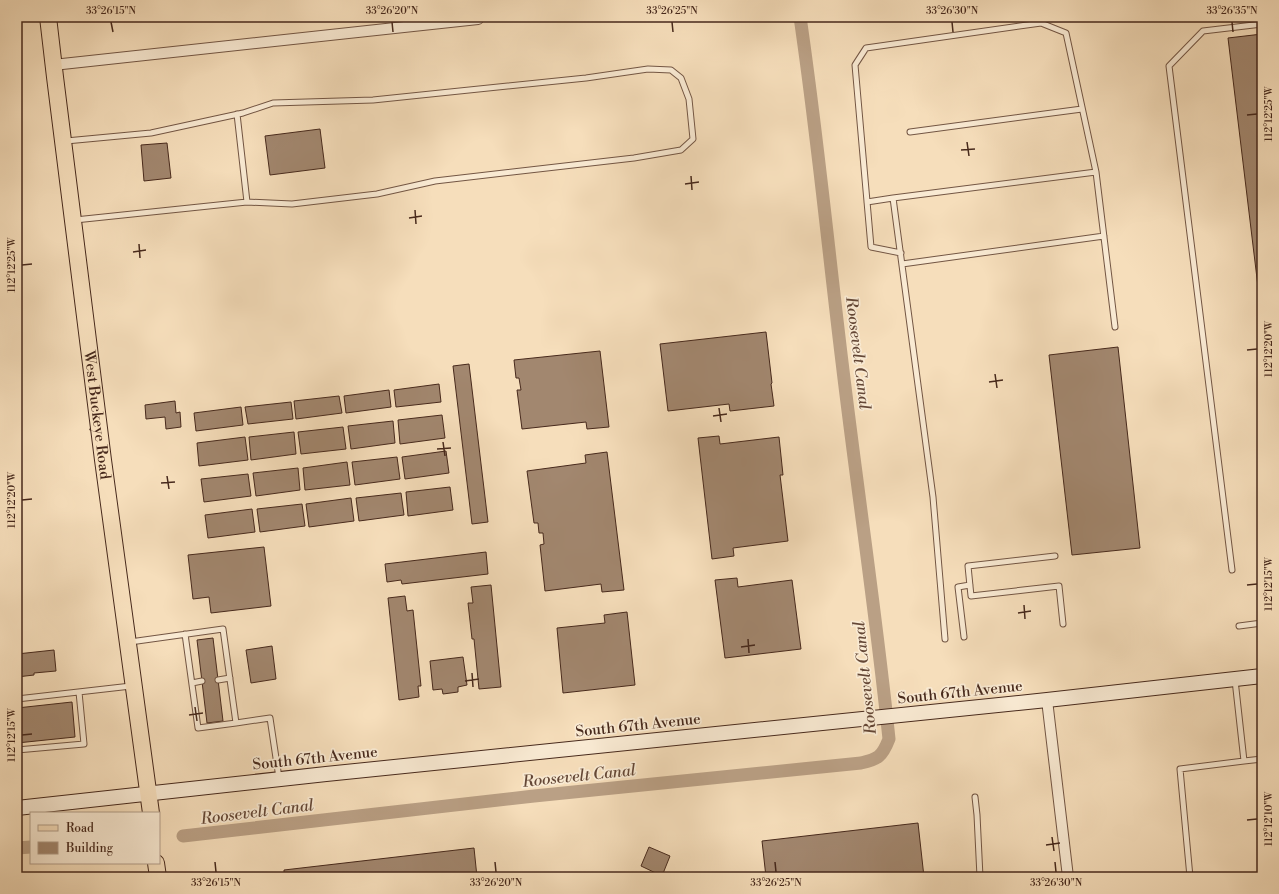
<svg xmlns="http://www.w3.org/2000/svg" width="1279" height="894" font-family="'Libre Bodoni',serif">
<style>
.lines{fill:none;stroke-linecap:round;stroke-linejoin:round}
.canal{stroke:#baa085;stroke-width:13}
.building{fill:#a2876f;stroke:#47291c}
.service-casing{stroke:#735644;stroke-width:7}
.minor-casing{stroke:#735644;stroke-width:12}
.secondary-casing{stroke:#47291c;stroke-width:16}
.primary-casing{stroke:#47291c;stroke-width:18}
.service{stroke:#f9ead3;stroke-width:5}
.minor{stroke:#f9ead3;stroke-width:10}
.secondary{stroke:#f9ead3;stroke-width:14}
.primary{stroke:#f6debb;stroke-width:16}
.ticks{fill:none;stroke:#47291c;stroke-width:1.5}
.labels{text-anchor:middle;stroke-width:3.5;stroke-linejoin:round;paint-order:stroke}
.street-label{font-size:15px;fill:#47291c;stroke:#f9ead3}
.water-label{font-size:16px;font-style:italic;fill:#644736;stroke:#f9ead3}
.neatline{fill:none;stroke:#47291c;stroke-width:1.5}
.ticks-label{font-size:10px;text-anchor:middle;fill:#47291c}
</style>
<rect width="100%" height="100%" fill="#f6debb"/>
<filter id="stains"><feTurbulence type="fractalNoise" baseFrequency=".005" numOctaves="4"/><feColorMatrix values="0 0 0 0 .2 0 0 0 0 .09 0 0 0 0 .02 0 0 0 .5 -.17"/></filter>
<radialGradient id="worn" r=".72"><stop offset=".6" stop-color="#630" stop-opacity="0"/><stop offset="1" stop-color="#630" stop-opacity=".3"/></radialGradient>
<g class="lines">
<path class="canal" d="M183,836L534,796L861,763C878,759 882,757 889,739C876,613 857,488 842,362C828,247 817,132 800,17
M17,848L31,847"/>
</g>
<path class="building" d="M1262,34V320L1228,38Z
M320,129L325,168L270,175L265,136Z
M167,143L171,178L144,181L141,145Z
M766,332L772,383L771,384L774,406L730,411L729,404L668,411L660,344Z
M1118,347L1140,548L1072,555L1049,355Z
M600,351L609,427L587,429L586,422L522,429L517,390H521L519,378H516L514,360Z
M469,364L488,522L472,524L453,366Z
M439,384L441,402L396,407L394,390Z
M389,390L391,407L346,413L344,396Z
M339,396L342,413L296,419L294,401Z
M175,401L176,413L180,412L181,427L166,429L165,417L146,419L145,405Z
M291,402L293,419L248,424L245,407Z
M241,407L243,425L196,431L194,413Z
M442,415L445,438L400,444L398,420Z
M393,421L395,443L351,449L348,426Z
M343,427L346,449L301,454L298,432Z
M294,432L296,454L251,460L249,437Z
M719,436L720,444L779,437L783,475H780L788,541L733,548L734,556L712,559L698,438Z
M245,437L248,460L199,466L197,443Z
M446,451L449,473L405,479L402,457Z
M607,452L624,590L602,592L601,584L545,591L540,545L544,544L543,533H539L538,523H534L527,471L586,463L585,455Z
M397,457L400,479L355,485L352,462Z
M347,462L350,485L305,490L303,468Z
M298,468L300,490L256,496L253,473Z
M248,474L251,496L204,502L201,479Z
M450,487L453,510L408,516L406,492Z
M401,493L404,515L359,521L356,498Z
M351,498L354,521L309,527L306,504Z
M302,504L305,526L260,532L257,509Z
M252,509L255,532L208,538L205,515Z
M264,547L271,606L211,613L209,597L193,599L188,555Z
M486,552L488,574L402,584L401,580L387,582L385,564Z
M737,578L738,587L792,580L801,649L725,658L715,580Z
M491,585L501,687L479,689L474,639H472L468,603H473L471,587Z
M405,596L407,611L413,610L421,686H418L419,697L399,700L388,598Z
M627,612L635,685L563,693L557,628L605,623L604,615Z
M213,638L223,721L207,723L197,640Z
M272,646L276,679L251,683L246,650Z
M54,650L56,671L34,673V675L17,677V654Z
M463,657L467,685L458,687V692L443,694L442,689L433,690L430,661Z
M72,702L75,737L17,743V708Z
M918,823L924,877H766L762,841Z
M649,847L670,856L662,876L641,866Z
M474,848L477,877H284V870Z"/>
<g class="lines">
<g class="service-casing">
<path id="service" d="M910,132L1082,109
M66,141L151,133L243,113L273,103L373,100L586,78L648,69L671,70L681,78L689,99L693,139L681,150L634,158L435,181L377,194L292,204L247,202L237,114
M867,202L893,198
M75,220L247,202
M901,253L871,247L855,65L866,48L1041,23L1066,33L1096,172
M902,264L1104,236
M1055,556L968,566L971,596L1059,586L1063,624
M1232,570L1169,66L1203,31L1262,24
M1239,626L1262,623
M185,634L198,728L236,723
M964,637L958,587L970,585
M945,639L933,497L893,198L1096,172L1115,327
M130,642L223,629L236,723L270,718L279,778
M218,680L230,678
M192,683L202,681
M17,699L131,686
M17,750L84,744L79,692
M1244,761L1262,759
M975,797L977,815L980,877
M1190,877L1180,769L1244,761L1235,680"/>
</g>
<g class="minor-casing">
<path id="minor" d="M53,65L478,19V17
M1047,700L1068,877"/>
</g>
<g class="secondary-casing">
<path id="secondary" d="M17,808L326,774L1047,700L1262,676"/>
</g>
<g class="primary-casing">
<g id="primary">
<path id="s1" d="M48,17L55,77L103,460L151,813"/>
<path d="M156,863L158,877"/>
</g>
</g>
<use href="#service" class="service"/>
<use href="#minor" class="minor"/>
<use href="#secondary" class="secondary"/>
<use href="#primary" class="primary"/>
</g>
<path class="ticks" d="M111,22L113,32M392,22L393,32M672,22L673,32M952,22L953,32M1232,22L1233,32M1247,115L1257,114M967,142L969,156M961,150L975,149M691,176L692,190M685,184L699,182M415,210L416,224M409,218L422,216M139,244L140,258M133,252L146,250M22,265L32,264M1247,350L1257,349M995,374L997,388M989,382L1003,380M719,408L721,422M713,416L727,414M443,442L445,456M437,449L451,448M167,476L169,489M161,483L175,482M22,500L32,499M1247,585L1257,584M1024,605L1025,619M1018,613L1031,611M748,639L749,653M741,647L755,645M472,673L473,687M465,681L479,679M195,707L197,721M189,715L203,713M22,735L32,734M1247,820L1257,819M1052,837L1054,851M1046,845L1060,843M215,862L216,872M495,862L496,872M775,862L776,872M1055,862L1056,872"/>
<g class="labels">
<g class="street-label">
<text dy="5" stroke="none"><textPath href="#s1" startOffset="401">West Buckeye Road</textPath></text>
<text transform="translate(960 692) rotate(-6)" y="5">South 67th Avenue</text>
<text transform="translate(638 725) rotate(-6)" y="5">South 67th Avenue</text>
<text transform="translate(315 758) rotate(-6)" y="5">South 67th Avenue</text>
</g>
<g class="water-label">
<text transform="translate(859 353) rotate(83)" y="6">Roosevelt Canal</text>
<text transform="translate(864 678) rotate(-96)" y="6">Roosevelt Canal</text>
<text transform="translate(579 775) rotate(-6)" y="6">Roosevelt Canal</text>
<text transform="translate(257 811) rotate(-7)" y="6">Roosevelt Canal</text>
</g>
</g>
<rect width="1279" height="894" fill="none" stroke="#f6debb" stroke-width="44"/>
<rect x="30" y="812" width="130" height="52" fill="#f9ead3" stroke="#b29d8a"/>
<rect x="38" y="825" width="20" height="6" fill="#f6debb" stroke="#b29d8a"/>
<text x="66" y="832" font-size="12" fill="#47291c">Road</text>
<rect x="38" y="842" width="20" height="12" fill="#a2876f" stroke="#b29d8a"/>
<text x="66" y="852" font-size="12" fill="#47291c">Building</text>
<rect x="22" y="22" width="1235" height="850" class="neatline"/>
<g class="ticks-label">
<text x="111" y="14">33°26'15"N</text>
<text x="392" y="14">33°26'20"N</text>
<text x="672" y="14">33°26'25"N</text>
<text x="952" y="14">33°26'30"N</text>
<text x="1232" y="14">33°26'35"N</text>
<text transform="translate(1268 114) rotate(-90)" y="4">112°12'25"W</text>
<text transform="translate(11 265) rotate(-90)" y="4">112°12'25"W</text>
<text transform="translate(1268 349) rotate(-90)" y="4">112°12'20"W</text>
<text transform="translate(11 500) rotate(-90)" y="4">112°12'20"W</text>
<text transform="translate(1268 584) rotate(-90)" y="4">112°12'15"W</text>
<text transform="translate(11 735) rotate(-90)" y="4">112°12'15"W</text>
<text transform="translate(1268 819) rotate(-90)" y="4">112°12'10"W</text>
<text x="216" y="886">33°26'15"N</text>
<text x="496" y="886">33°26'20"N</text>
<text x="776" y="886">33°26'25"N</text>
<text x="1056" y="886">33°26'30"N</text>
</g>
<rect width="100%" height="100%" filter="url(#stains)"/>
<rect width="100%" height="100%" fill="url(#worn)"/>
</svg>
